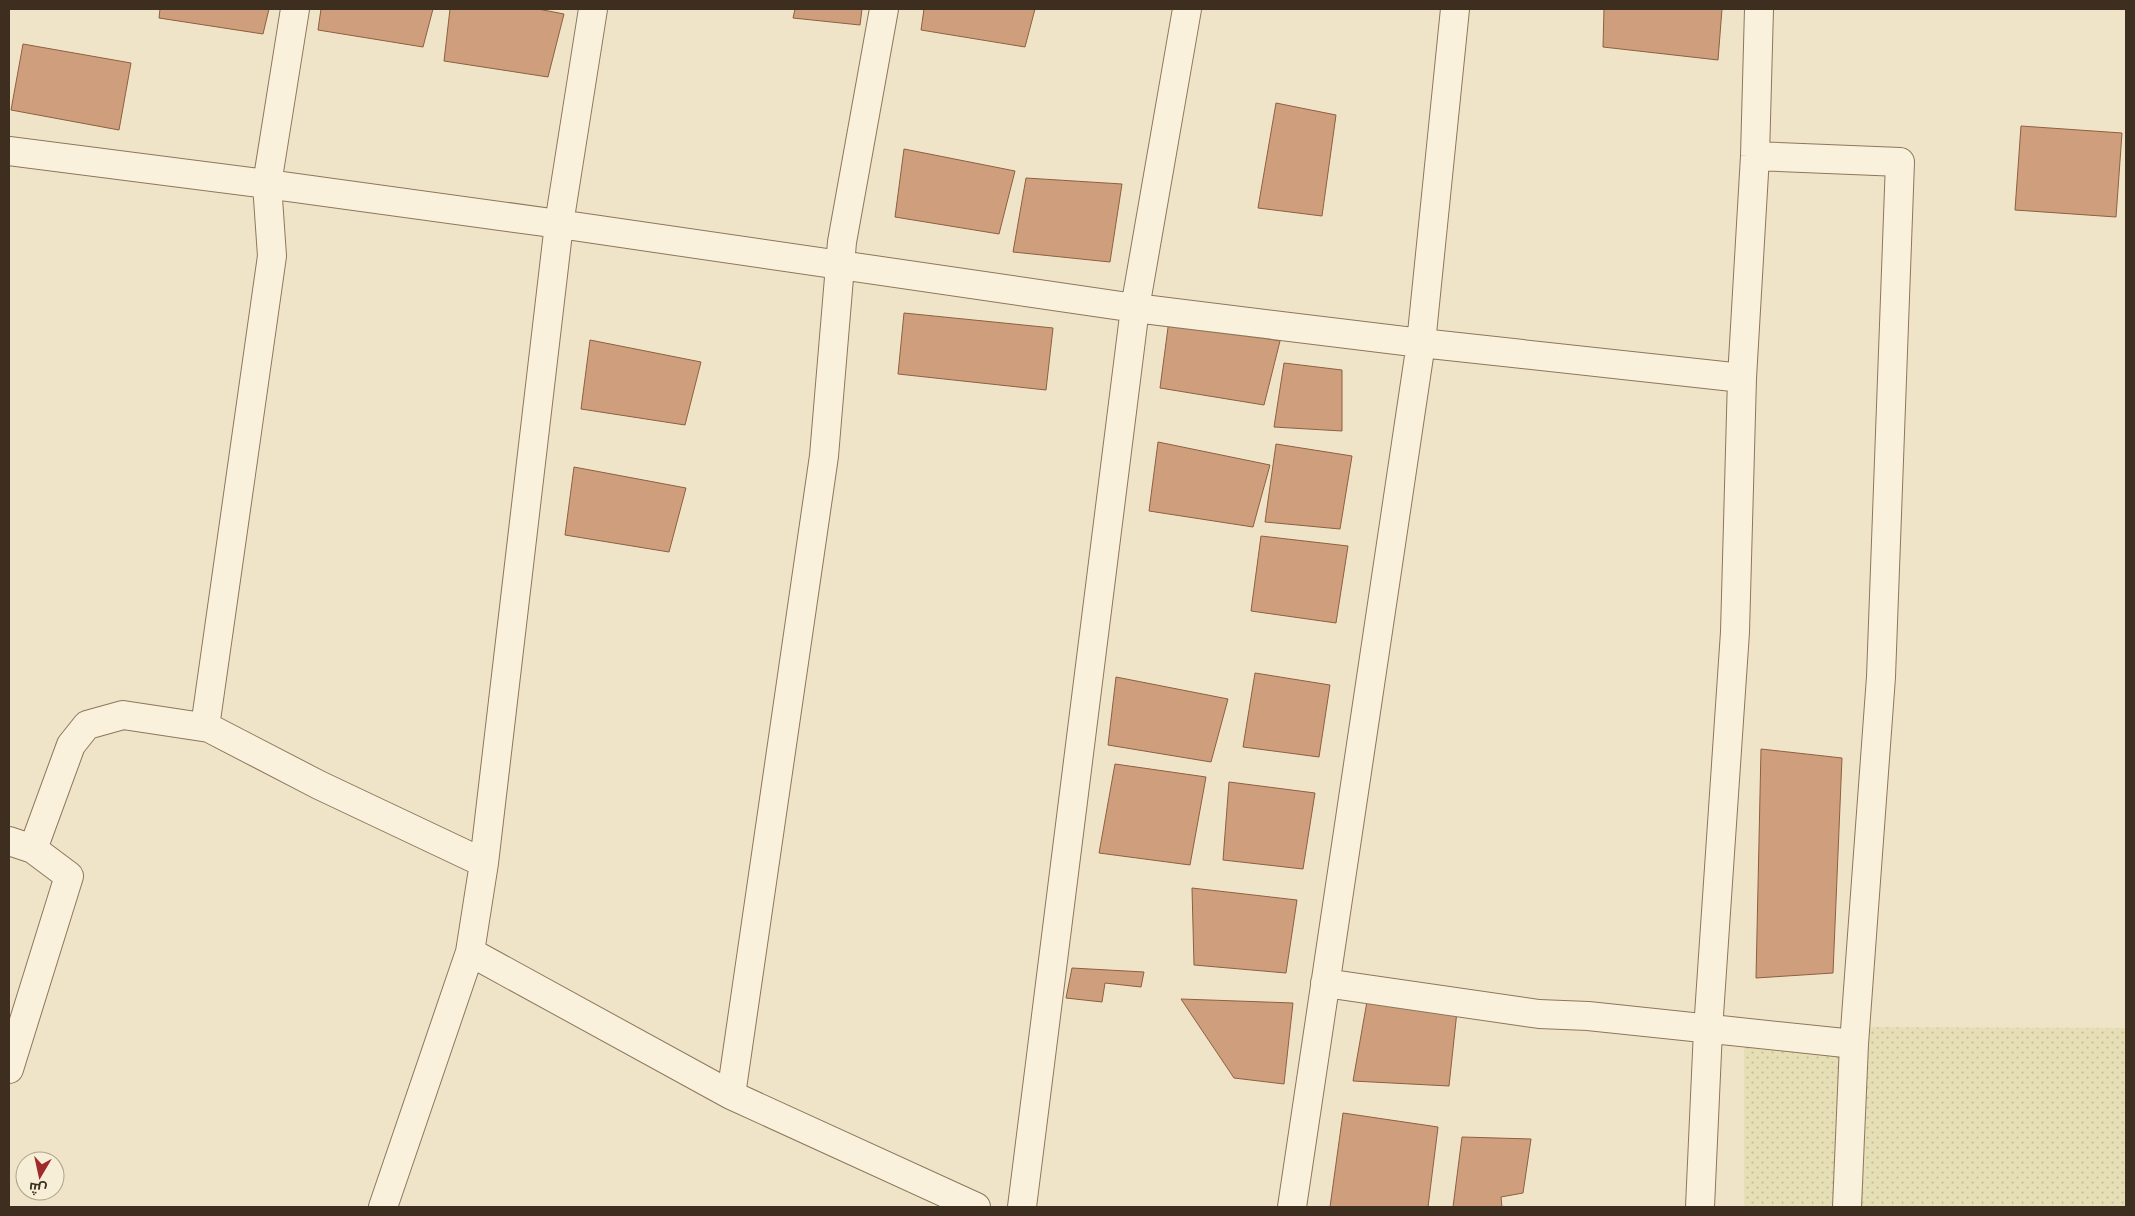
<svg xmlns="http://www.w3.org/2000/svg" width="2135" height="1216" font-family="'Roboto Serif',Cairo,serif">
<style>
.farmland{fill:url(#farmland-dots)}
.building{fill:#cf9f7d;stroke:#8d5f41}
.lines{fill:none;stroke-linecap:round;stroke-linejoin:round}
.street-casing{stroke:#8d765c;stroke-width:30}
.street{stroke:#faf1dc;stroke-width:28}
</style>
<defs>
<pattern id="farmland-dots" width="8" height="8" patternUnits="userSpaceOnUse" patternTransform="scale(1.25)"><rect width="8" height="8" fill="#e6deb5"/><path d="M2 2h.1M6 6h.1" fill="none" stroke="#c6bf9b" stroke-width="1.8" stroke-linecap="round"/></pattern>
</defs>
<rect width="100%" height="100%" fill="#f0e4c8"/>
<path class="farmland" d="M1744,1027L2126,1028V1207H1744Z"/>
<path class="building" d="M160,9H269L263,34L159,18Z
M321,9H433L423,47L318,30Z
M450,9H538L564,14L548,77L444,61Z
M795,9H862L860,25L793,18Z
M924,9H1035L1025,47L921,30Z
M1604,9H1722L1718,60L1603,47Z
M23,44L131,63L119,130L11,110Z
M1276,103L1336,115L1322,216L1258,208Z
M2021,126L2122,133L2116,217L2015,210Z
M904,149L1015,171L999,234L895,217Z
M1026,178L1122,184L1110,262L1013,252Z
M904,313L1053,328L1046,390L898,374Z
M1169,320L1280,341L1264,405L1160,388Z
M590,340L701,362L685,425L581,409Z
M1284,363L1342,370V431L1274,427Z
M1158,442L1270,465L1253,527L1149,511Z
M1276,444L1352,456L1340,529L1265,522Z
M574,467L686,488L669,552L565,535Z
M1261,536L1348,546L1336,623L1251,611Z
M1255,673L1330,685L1319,757L1243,747Z
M1116,677L1228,699L1211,762L1108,745Z
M1761,749L1842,758L1833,973L1756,978Z
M1115,764L1206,777L1190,865L1099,853Z
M1229,782L1315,793L1303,869L1223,860Z
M1192,888L1297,900L1286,973L1194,965Z
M1072,968L1144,972L1141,987L1105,983L1102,1002L1066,998Z
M1369,990L1458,1002L1449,1086L1353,1081Z
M1181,999L1293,1003L1284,1084L1234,1078Z
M1343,1113L1438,1127L1428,1207H1330Z
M1462,1137L1531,1139L1523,1193L1501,1197L1502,1207H1453Z"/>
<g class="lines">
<g class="street-casing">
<path id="street" d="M593,9L559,224L484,863L470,952L731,1095L976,1207
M9,151L267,184L559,224L1135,308L1421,343L1742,378
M1755,156L1900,162L1881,677L1854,1044
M205,727L272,256L267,184L295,9
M9,841L33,849L69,876L9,1069
M33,849L71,745L87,725L123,715L209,728L319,785L484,863
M1325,983L1539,1014L1588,1016L1854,1044L1847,1207
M731,1095L824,456L842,242L884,9
M383,1207L470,952
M1022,1207L1135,308L1187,9
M1292,1207L1421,343L1455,9
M1700,1207L1708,1030L1735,632L1742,378L1755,156L1759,9"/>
</g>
<use href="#street" class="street"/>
</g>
<rect width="2135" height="1216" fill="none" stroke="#3d2e20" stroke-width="20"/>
<g transform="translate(40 1176) rotate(189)"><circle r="24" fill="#f7eed8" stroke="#ada18e"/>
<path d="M0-4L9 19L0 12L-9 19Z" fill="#9e2a2b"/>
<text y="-8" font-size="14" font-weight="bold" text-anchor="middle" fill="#3d2e20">ش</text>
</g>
</svg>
